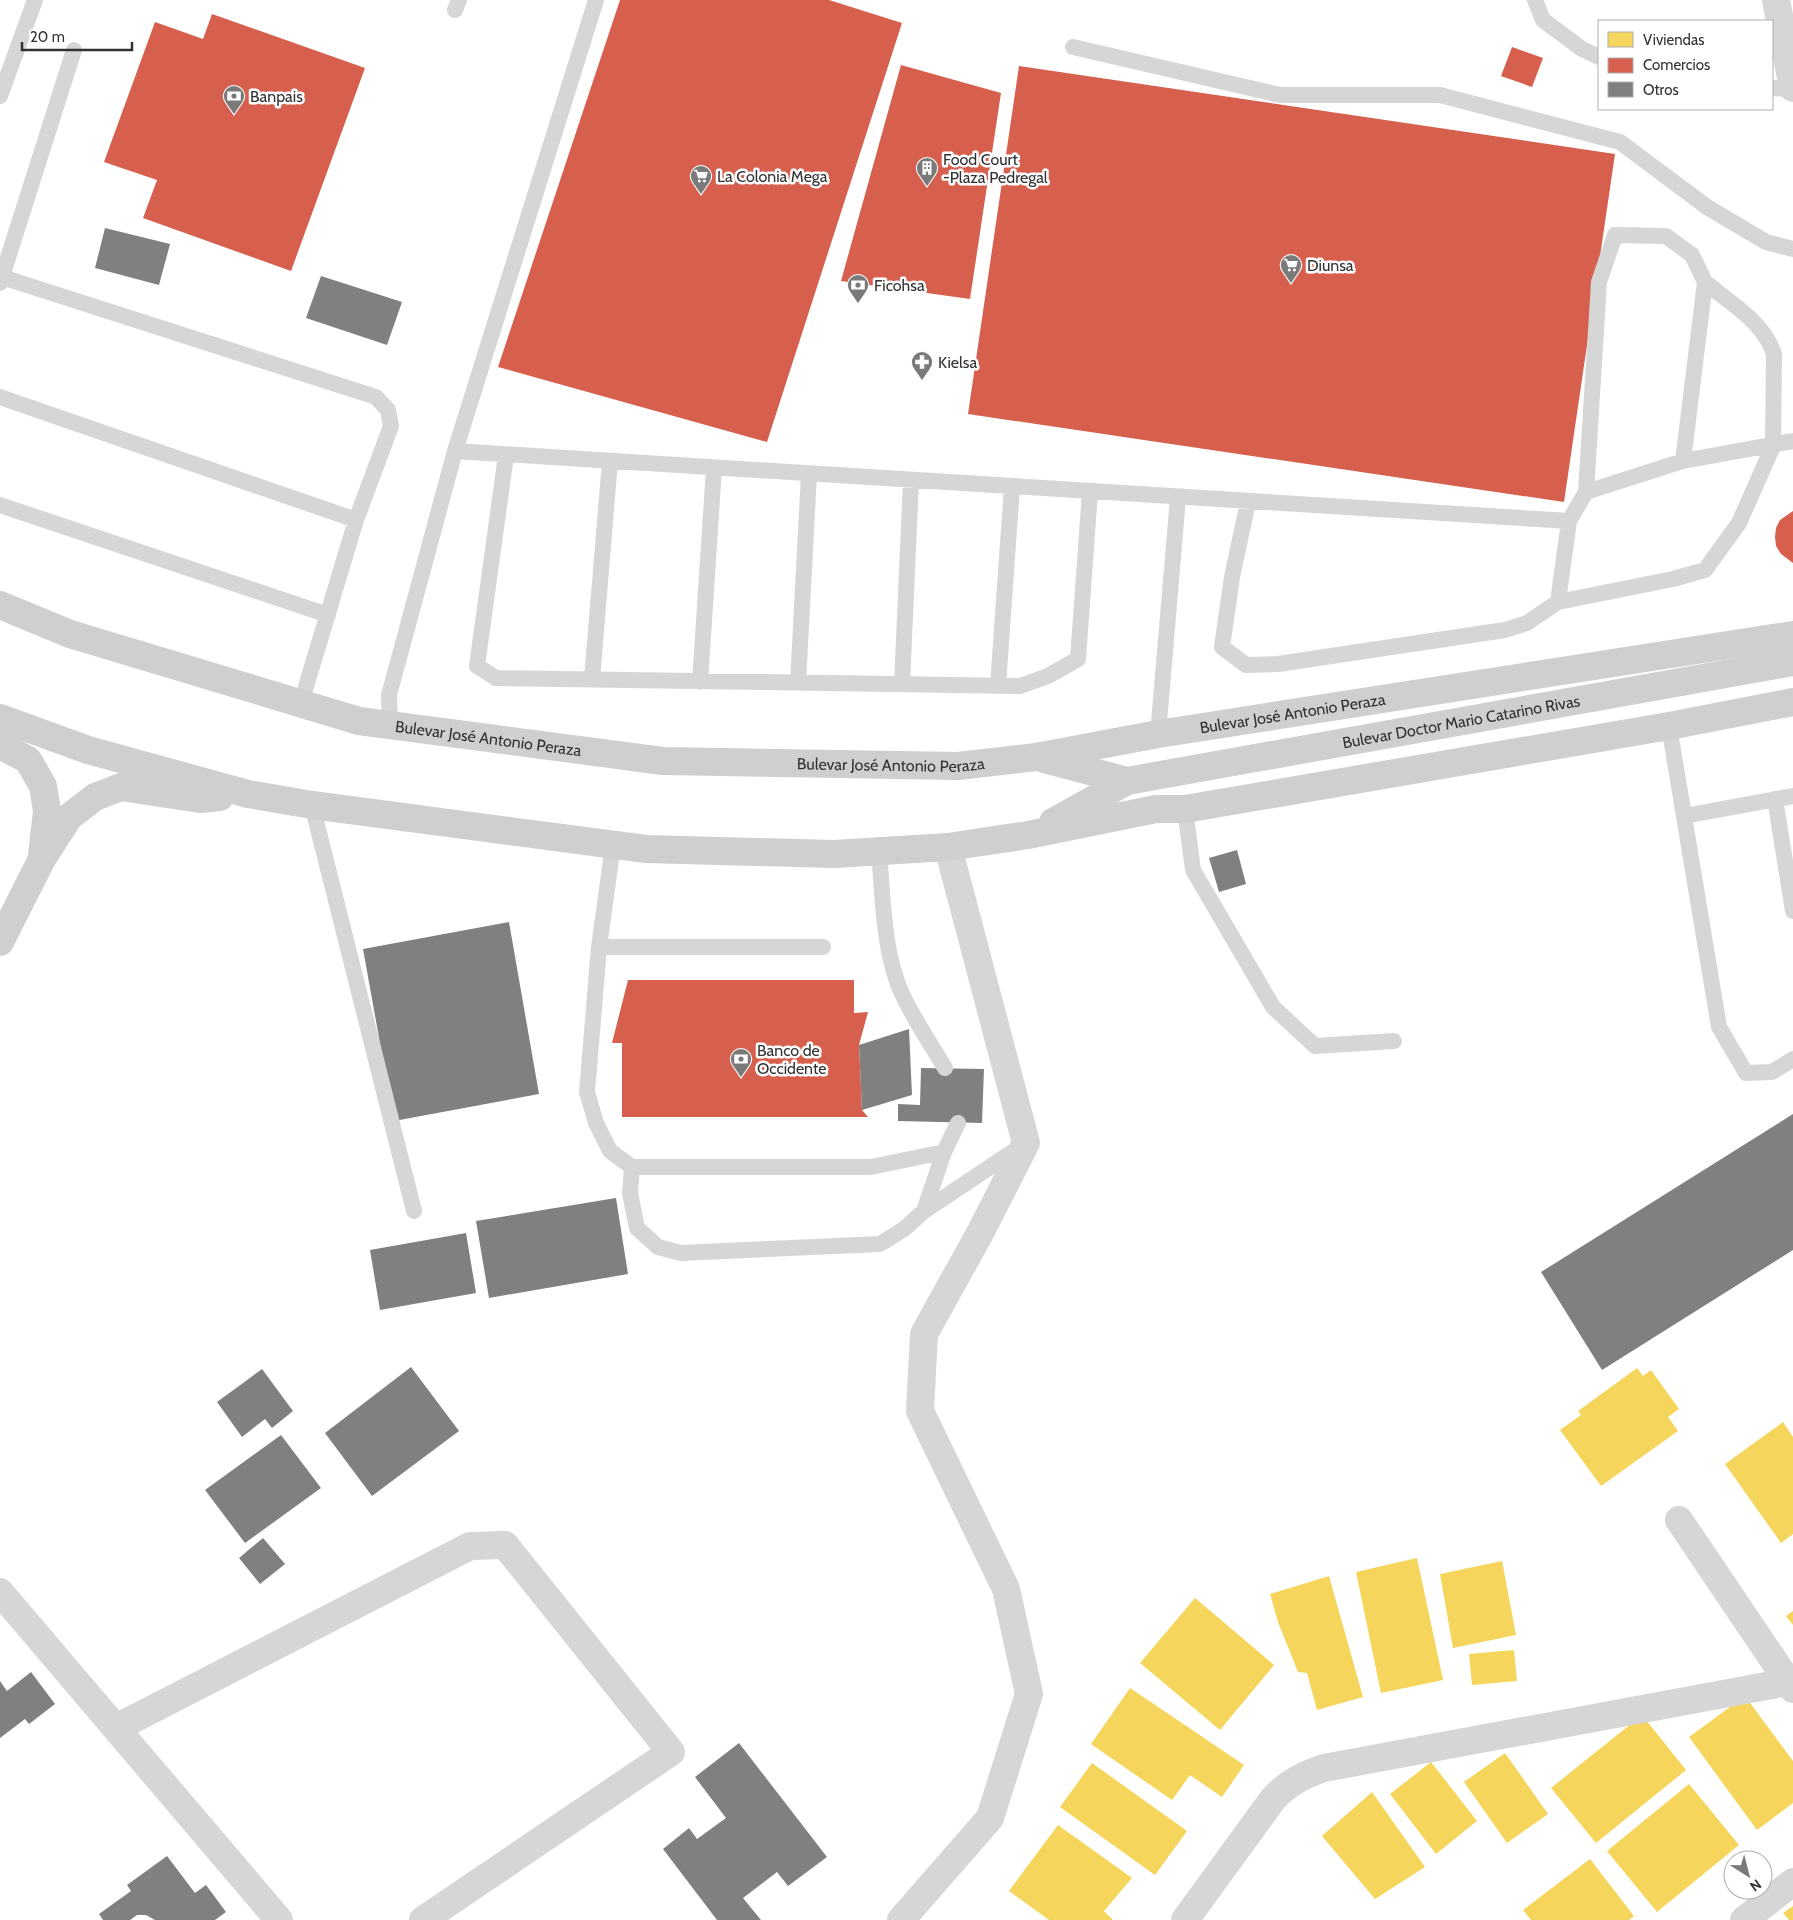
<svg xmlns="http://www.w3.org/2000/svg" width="1793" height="1920" font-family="Cabin,sans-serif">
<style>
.homes{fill:#f6d55c}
.shops{fill:#d6604d}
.building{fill:#808080}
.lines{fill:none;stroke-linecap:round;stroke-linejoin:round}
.service{stroke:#d6d6d6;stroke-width:16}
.minor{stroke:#d6d6d6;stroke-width:28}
.tertiary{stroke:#d6d6d6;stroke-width:28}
.secondary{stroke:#cfcfcf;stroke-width:28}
.labels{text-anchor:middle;stroke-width:5;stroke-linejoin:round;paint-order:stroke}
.poi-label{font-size:16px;fill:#323232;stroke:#fff;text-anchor:start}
.street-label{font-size:16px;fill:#323232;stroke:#fff}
</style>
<rect width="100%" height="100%" fill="#fff"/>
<path class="homes" d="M1637,1368L1643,1376L1651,1370L1679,1409L1668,1417L1678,1431L1601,1486L1560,1430L1581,1415L1578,1411Z
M1783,1422L1793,1437V1534L1781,1543L1725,1464Z
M1417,1558L1443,1680L1381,1693L1356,1572Z
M1502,1561L1516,1635L1453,1648L1440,1574Z
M1329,1576L1363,1697L1317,1710L1307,1673L1298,1672L1278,1622L1270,1594Z
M1195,1598L1274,1665L1220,1730L1140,1663Z
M1793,1611V1625L1786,1616Z
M1514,1650L1517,1681L1472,1685L1469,1654Z
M1130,1688L1244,1765L1222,1797L1190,1775L1172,1800L1091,1744Z
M1745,1696L1793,1761V1803L1757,1830L1689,1737Z
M1642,1715L1686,1770L1596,1843L1551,1788Z
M1505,1753L1548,1814L1507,1843L1464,1782Z
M1431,1762L1477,1821L1436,1854L1390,1794Z
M1092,1763L1187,1831L1155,1875L1060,1807Z
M1689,1784L1739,1845L1657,1912L1607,1851Z
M1372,1792L1425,1867L1375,1899L1322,1836Z
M1058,1825L1132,1878L1104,1911L1113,1920H1049L1009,1891Z
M1590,1859L1634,1916L1629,1920H1531L1523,1910Z
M1793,1906V1920H1789L1783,1913Z"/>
<path class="shops" d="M620,0H829L902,23L767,442L498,367Z
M212,14L365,68L291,271L143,218L157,180L104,162L155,22L203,39Z
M1512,47L1543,58L1532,87L1501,76Z
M901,65L1001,93L970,299L841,281Z
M1019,66L1615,154L1564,502L968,414Z
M1793,511V563L1781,554L1776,546L1775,537L1776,528L1780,520Z
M628,980H854V1013L868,1012L859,1045L862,1110L868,1117H622V1043H612Z"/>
<path class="building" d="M105,228L170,244L159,285L95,268Z
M321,276L402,302L387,345L306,318Z
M1237,850L1246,884L1219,892L1209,858Z
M509,922L539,1094L394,1121L363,949Z
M909,1029L912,1095L862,1110L859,1045Z
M921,1068L984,1069L982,1123L898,1121V1104L920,1105Z
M1793,1114V1250L1602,1370L1541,1272Z
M616,1198L628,1274L489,1298L476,1221Z
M466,1233L476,1293L380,1310L370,1250Z
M411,1367L459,1431L372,1496L325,1433Z
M262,1369L293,1411L272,1428L265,1419L242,1437L217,1402Z
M281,1435L321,1488L245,1543L205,1490Z
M263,1538L285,1564L260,1584L239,1558Z
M31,1672L55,1704L29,1724L25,1719L0,1738V1681L7,1691Z
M739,1743L827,1857L788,1886L777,1872L743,1898L761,1920H717L663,1849L689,1828L697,1839L726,1818L695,1777Z
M167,1856L195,1893L206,1885L226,1912L215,1920H155L146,1915H137L130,1920H103L99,1914L131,1891L127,1885Z"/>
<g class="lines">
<path class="service" d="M1535,0L1543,20L1582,49L1599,57
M455,10L459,0
M1073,47L1280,95H1440L1620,142L1707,207L1766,242L1793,249
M1772,88L1793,89
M0,96L35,0
M2,277L376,397L388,410L391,426L356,520L301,703
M0,283L74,50
M0,397L356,520
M455,451L1569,521L1586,492L1683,461L1793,441
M506,455L477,666L496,678L1020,686L1048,676L1078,659L1090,492
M1586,492L1599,282L1615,235L1666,236L1692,255L1705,282L1683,461
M1248,502L1232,577L1222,647L1246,665L1278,664L1505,630L1527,623L1558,602L1569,521
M0,505L328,615
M1558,602L1673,579L1705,570L1739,523L1773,446L1774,354C1764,322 1730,303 1705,282
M592,679L610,461
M700,682L714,468
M798,683L809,474
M902,684L911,481
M998,685L1012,487
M390,726L389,695L455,451L596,0
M1669,726L1719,1027L1746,1073L1772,1072L1793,1059
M1158,734L1178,498
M1775,799L1793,911
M312,805L414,1211
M1185,809L1193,870L1273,1007L1315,1046L1394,1041
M1684,816L1793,796
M613,845L599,947L587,1092L596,1123L610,1151L632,1167H871L944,1152L958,1123
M879,851C883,898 883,956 904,998C916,1022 931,1045 945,1068
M599,947H823
M632,1167L630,1193L637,1228L658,1247L681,1253L880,1244L904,1229L924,1211L944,1152
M924,1211L1020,1147"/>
<path class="minor" d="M1679,1520L1793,1689
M0,1592L279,1920
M116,1728L470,1546L505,1545L671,1752L423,1920
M901,1920L990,1818L1029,1694L1006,1589L920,1411L924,1334L980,1233L1026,1143L948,847
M1185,1920L1273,1799C1288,1783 1303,1775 1324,1768L1788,1682
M1744,1920L1793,1882"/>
<path class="tertiary" d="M1776,0L1793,88"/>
<g class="secondary">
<path id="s1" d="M0,605L70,634L359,721L663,761L958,766L1036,757L1158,734L1793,635"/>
<path d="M0,718L88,750L248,794L312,805L646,849L834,854L948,847L1028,835L1156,809H1185L1669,726L1793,702"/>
<path d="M0,745L28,760L43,786L47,811L42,855"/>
<path d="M1044,759L1127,781"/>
<path id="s2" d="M1053,822L1127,781L1793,662"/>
<path d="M0,942L42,859L69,817L95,797L121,787L200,799L220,797"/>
</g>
</g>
<defs>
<g id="bank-pin" transform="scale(1.125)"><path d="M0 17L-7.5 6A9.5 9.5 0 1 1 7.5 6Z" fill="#7a7a7a" stroke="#fff"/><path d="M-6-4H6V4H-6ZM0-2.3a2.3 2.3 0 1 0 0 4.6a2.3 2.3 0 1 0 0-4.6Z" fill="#fff"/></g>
<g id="building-pin" transform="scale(1.125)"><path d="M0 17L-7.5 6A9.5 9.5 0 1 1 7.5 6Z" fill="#7a7a7a" stroke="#fff"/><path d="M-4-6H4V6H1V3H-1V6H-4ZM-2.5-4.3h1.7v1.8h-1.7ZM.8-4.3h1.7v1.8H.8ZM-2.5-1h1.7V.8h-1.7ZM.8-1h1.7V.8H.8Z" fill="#fff"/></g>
<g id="supermarket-pin" transform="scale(1.125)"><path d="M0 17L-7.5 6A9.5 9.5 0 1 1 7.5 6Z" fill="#7a7a7a" stroke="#fff"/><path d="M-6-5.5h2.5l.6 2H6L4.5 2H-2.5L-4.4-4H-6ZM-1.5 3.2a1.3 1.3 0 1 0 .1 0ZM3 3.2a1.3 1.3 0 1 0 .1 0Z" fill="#fff"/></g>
<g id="pharmacy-pin" transform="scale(1.125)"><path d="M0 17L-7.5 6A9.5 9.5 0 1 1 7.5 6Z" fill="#7a7a7a" stroke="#fff"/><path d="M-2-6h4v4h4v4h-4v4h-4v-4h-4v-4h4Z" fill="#fff"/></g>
</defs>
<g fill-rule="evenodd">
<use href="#bank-pin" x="234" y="96"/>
<use href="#building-pin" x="927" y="168"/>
<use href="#supermarket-pin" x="701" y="176"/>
<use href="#supermarket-pin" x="1291" y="265"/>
<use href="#bank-pin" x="858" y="285"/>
<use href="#pharmacy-pin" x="922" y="362"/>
<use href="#bank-pin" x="741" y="1059"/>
</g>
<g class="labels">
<g class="poi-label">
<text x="250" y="102">Banpais</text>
<text x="943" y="165">Food Court<tspan x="943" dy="18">-Plaza Pedregal</tspan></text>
<text x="717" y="182">La Colonia Mega</text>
<text x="1307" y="271">Diunsa</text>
<text x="874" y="291">Ficohsa</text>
<text x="938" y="368">Kielsa</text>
<text x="757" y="1056">Banco de<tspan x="757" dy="18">Occidente</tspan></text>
</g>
<g class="street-label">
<text dy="6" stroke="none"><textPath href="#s1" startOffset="1318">Bulevar José Antonio Peraza</textPath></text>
<text dy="6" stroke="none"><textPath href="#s2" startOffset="424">Bulevar Doctor Mario Catarino Rivas</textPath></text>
<text dy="6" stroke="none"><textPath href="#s1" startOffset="508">Bulevar José Antonio Peraza</textPath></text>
<text dy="6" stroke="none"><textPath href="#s1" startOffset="912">Bulevar José Antonio Peraza</textPath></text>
</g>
</g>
<rect x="1598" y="20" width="175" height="90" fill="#ffffff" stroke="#adadad"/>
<rect x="1608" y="32" width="25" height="15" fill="#f6d55c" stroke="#adadad"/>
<text x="1643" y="45" font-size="15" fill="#323232">Viviendas</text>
<rect x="1608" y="58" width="25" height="15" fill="#d6604d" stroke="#adadad"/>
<text x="1643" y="70" font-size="15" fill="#323232">Comercios</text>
<rect x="1608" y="82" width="25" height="15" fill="#808080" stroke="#adadad"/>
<text x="1643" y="95" font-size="15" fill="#323232">Otros</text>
<g transform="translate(1748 1875) rotate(144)"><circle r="24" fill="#ffffff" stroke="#adadad"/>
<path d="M0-4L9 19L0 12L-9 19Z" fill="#7a7a7a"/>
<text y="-8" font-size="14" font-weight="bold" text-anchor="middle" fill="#323232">N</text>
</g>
<path d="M22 42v8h110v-8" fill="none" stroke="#323232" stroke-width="2.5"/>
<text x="30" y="42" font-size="15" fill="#323232" stroke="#ffffff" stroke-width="4" paint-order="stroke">20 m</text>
</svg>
